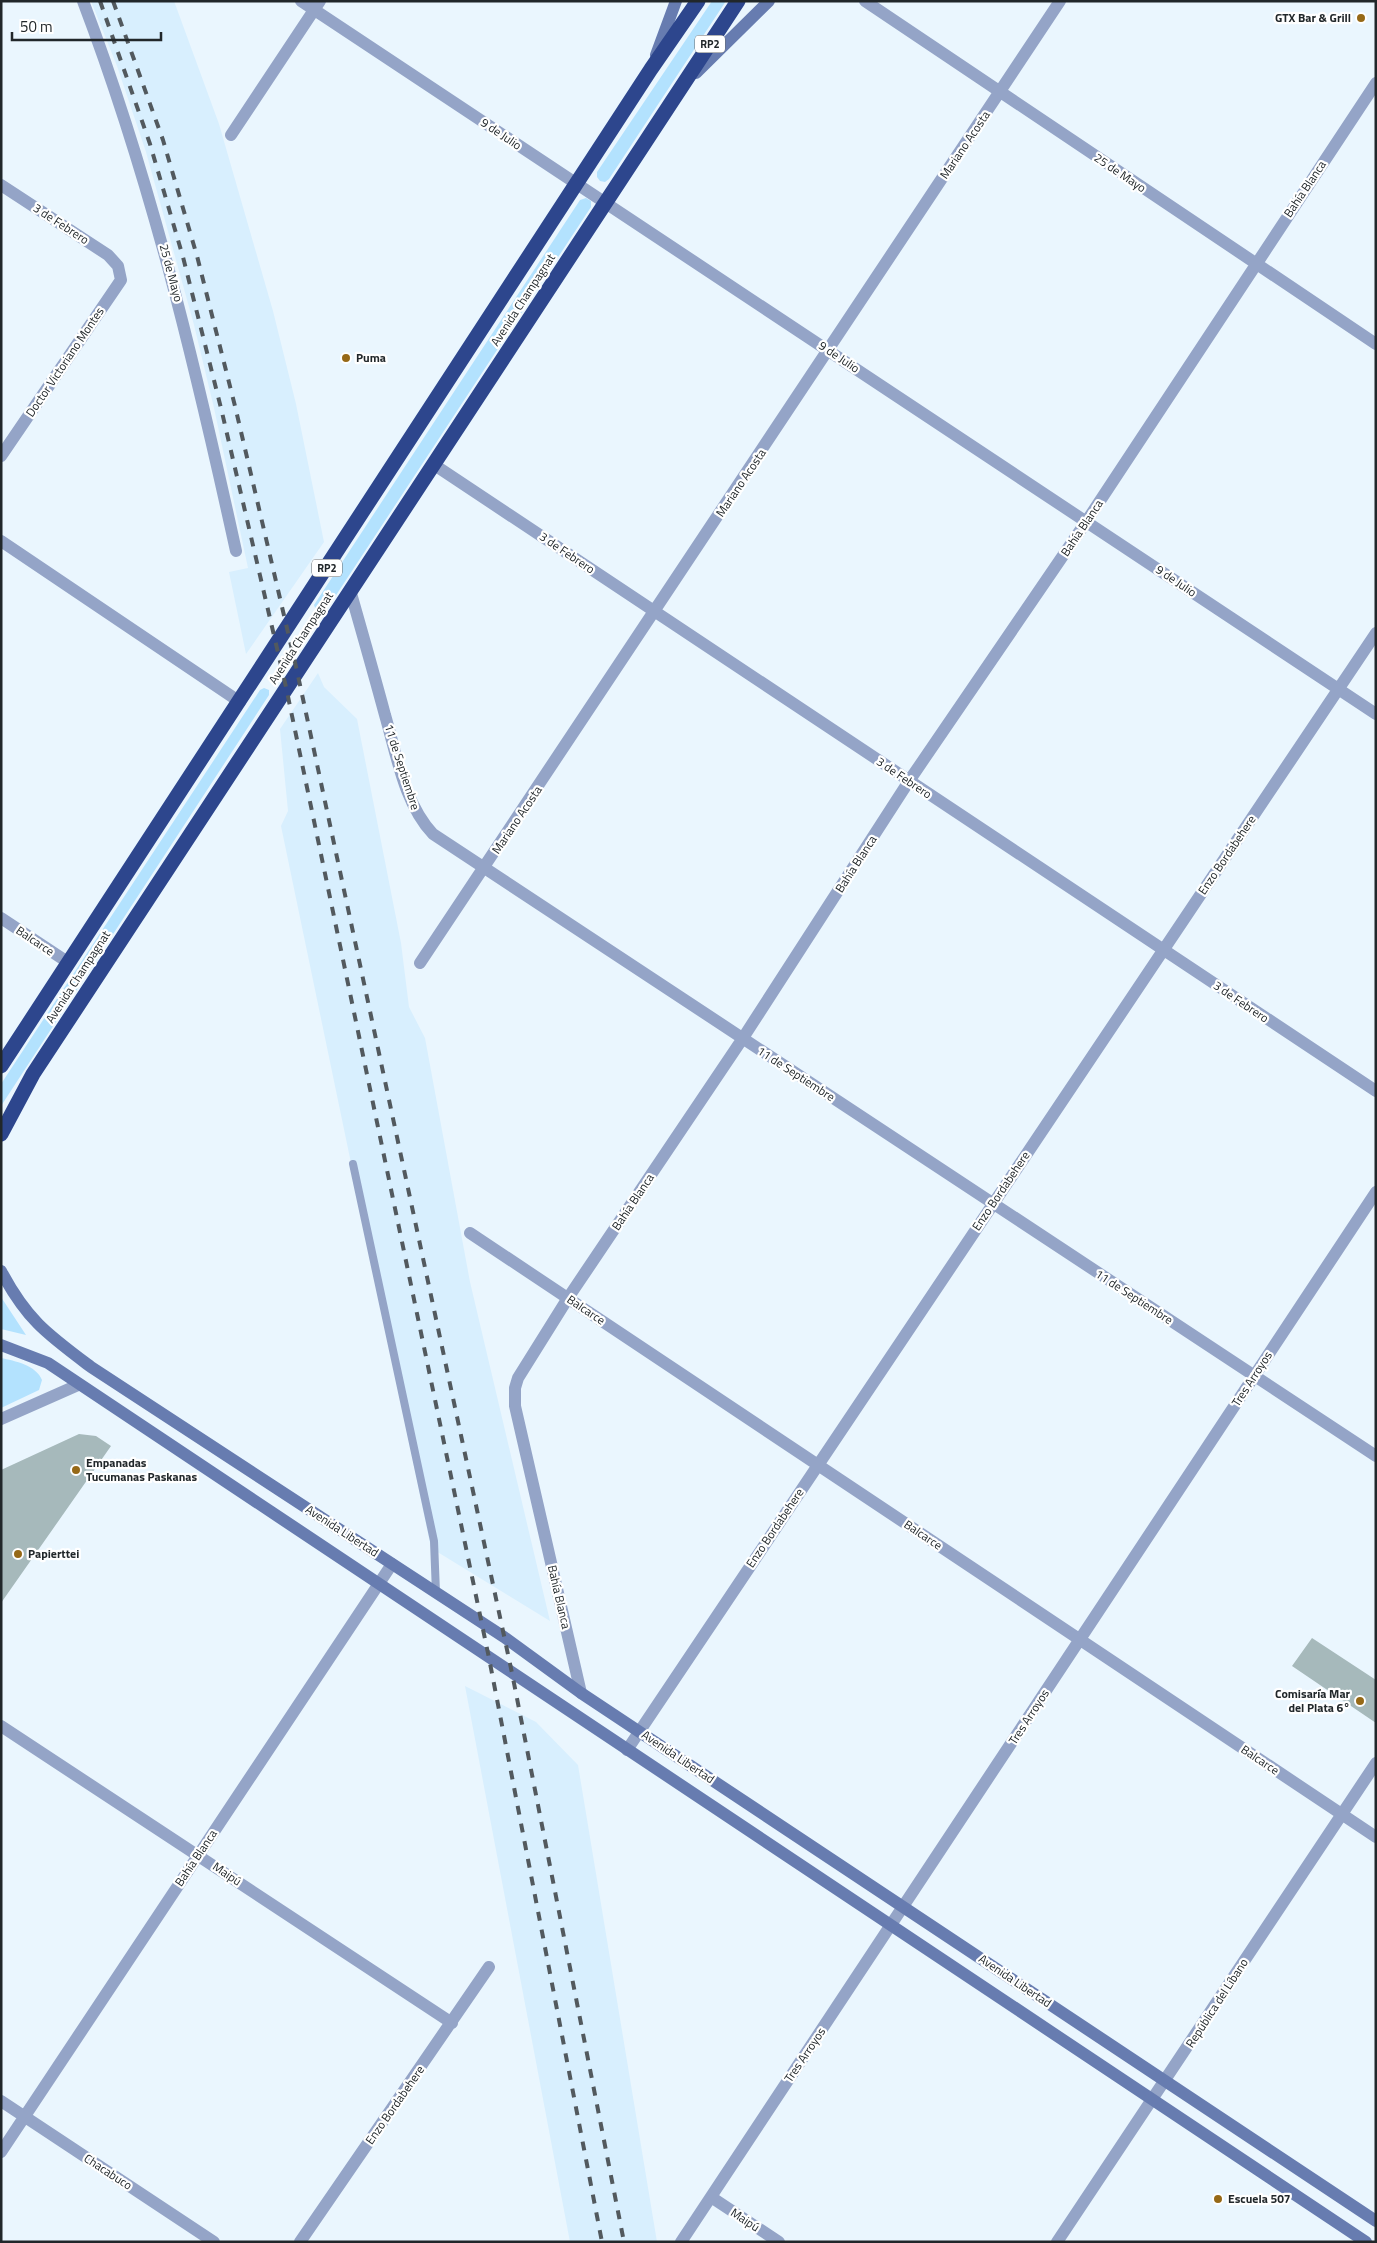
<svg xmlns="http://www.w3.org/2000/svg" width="1377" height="2243" font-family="'Titillium Web',sans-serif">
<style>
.built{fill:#d8effe}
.green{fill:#b3e2fe}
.building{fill:#a6b9bb}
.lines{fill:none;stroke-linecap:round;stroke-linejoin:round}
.lane{stroke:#94a4c7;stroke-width:8}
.street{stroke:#94a4c7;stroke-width:12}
.secondary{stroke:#677cb0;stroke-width:12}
.highway{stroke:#2d468d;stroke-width:15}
.rail{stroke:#52595e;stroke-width:4;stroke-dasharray:9 9;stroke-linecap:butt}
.poi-dot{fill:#966917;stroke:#fff;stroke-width:2}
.labels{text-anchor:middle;stroke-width:4.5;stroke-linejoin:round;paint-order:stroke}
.shield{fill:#fff;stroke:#64686a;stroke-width:1}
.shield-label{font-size:11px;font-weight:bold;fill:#21272a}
.poi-label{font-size:12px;font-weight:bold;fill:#21272a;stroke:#fff;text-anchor:start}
.street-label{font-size:12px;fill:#21272a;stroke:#fff}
</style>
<rect width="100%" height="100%" fill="#eaf6fe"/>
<path class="built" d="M91,1H174L219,124L273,311L296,404L324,542L246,654L229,572L248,568L214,408L194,325L146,152L117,66Z
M318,673L324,687L357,719L401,943L409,1007L425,1038L470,1282L550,1621L431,1548L281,826L288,811L280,729Z
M465,1686L536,1722L578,1765L657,2242H570Z"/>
<path class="green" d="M712,1H726L609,179L605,182L600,181L597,177V172Z
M586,198L591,201V207L325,612L317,613L314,605L580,200Z
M264,688L269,690V695L1,1106V1084L260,690Z
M1,1297L26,1335L1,1329Z
M1,1358C15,1361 36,1365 42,1380L39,1390L1,1408Z"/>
<path class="building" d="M79,1434L96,1436L111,1446L1,1603V1470Z
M1312,1638L1376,1680V1723L1292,1666Z"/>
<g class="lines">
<path class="lane" d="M353,1164L434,1541L436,1593"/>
<path class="street" d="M83,1C151,180 195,364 236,551
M301,1L1376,714
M865,1L1376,344
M231,135L320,1
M1,185L108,255L118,266L121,280L1,456
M433,464L1376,1091
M1,541L240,702
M350,590C362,632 374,674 385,715C397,756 404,803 433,834L1376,1456
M1,918L69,963
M420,963L1060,1
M470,1233L1376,1837
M1,1419L78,1385
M581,1693L515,1406V1388L518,1378L568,1298L743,1038L909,781L1086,522L1376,83
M1,1726L452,2023
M627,1750L1376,633
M1,2101L214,2242
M1,2152L392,1564
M711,2197L779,2242
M300,2242L489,1967
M681,2242L1376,1192
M1057,2242L1376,1763"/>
<path class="secondary" d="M656,55L676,1
M696,73L769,1
M1,1271C27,1320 47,1334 91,1367L504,1637L581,1693L1376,2221
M1,1345L48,1363L1366,2242"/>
<path class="highway" d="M1,1066L651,69L698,1
M1,1134L33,1074L738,1"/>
<path class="rail" d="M100,1L150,144L183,257L221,408L286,687L489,1658L602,2242
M113,1L163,140L197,256L235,406L297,671L512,1673L624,2242"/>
</g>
<g class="poi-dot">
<circle cx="1361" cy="18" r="5"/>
<circle cx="346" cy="358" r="5"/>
<circle cx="76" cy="1470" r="5"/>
<circle cx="18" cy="1554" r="5"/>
<circle cx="1360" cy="1701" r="5"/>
<circle cx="1218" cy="2199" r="5"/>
</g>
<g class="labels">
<g class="shield">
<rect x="695" y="35.5" width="30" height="17" rx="4"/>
<rect x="312" y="559.5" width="30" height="17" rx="4"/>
</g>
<g class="shield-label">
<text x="710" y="48">RP2</text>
<text x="327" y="572">RP2</text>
</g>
<g class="poi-label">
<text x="1351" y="22" text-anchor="end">GTX Bar &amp; Grill</text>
<text x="356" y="362">Puma</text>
<text x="86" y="1467">Empanadas<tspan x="86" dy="14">Tucumanas Paskanas</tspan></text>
<text x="28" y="1558">Papierttei</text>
<text x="1350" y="1698" text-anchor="end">Comisaría Mar<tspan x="1350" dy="14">del Plata 6°</tspan></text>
<text x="1228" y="2203">Escuela 507</text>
</g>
<g class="street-label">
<text transform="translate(501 134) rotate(34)" y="4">9 de Julio</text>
<text transform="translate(965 145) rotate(-56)" y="4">Mariano Acosta</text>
<text transform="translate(1120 173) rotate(34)" y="4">25 de Mayo</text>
<text transform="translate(1305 189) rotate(-56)" y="4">Bahía Blanca</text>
<text transform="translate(61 224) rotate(33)" y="4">3 de Febrero</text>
<text transform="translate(171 273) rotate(75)" y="4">25 de Mayo</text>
<text transform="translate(523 300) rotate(-57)" y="4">Avenida Champagnat</text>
<text transform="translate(839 357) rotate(34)" y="4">9 de Julio</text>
<text transform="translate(65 362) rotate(-56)" y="4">Doctor Victoriano Montes</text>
<text transform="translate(741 483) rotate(-56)" y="4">Mariano Acosta</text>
<text transform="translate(1082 528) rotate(-56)" y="4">Bahía Blanca</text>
<text transform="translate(567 553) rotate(34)" y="4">3 de Febrero</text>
<text transform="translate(1176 581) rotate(34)" y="4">9 de Julio</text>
<text transform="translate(301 638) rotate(-57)" y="4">Avenida Champagnat</text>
<text transform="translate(402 767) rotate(72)" y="4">11 de Septiembre</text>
<text transform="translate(904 778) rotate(34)" y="4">3 de Febrero</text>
<text transform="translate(517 820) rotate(-56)" y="4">Mariano Acosta</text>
<text transform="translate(1227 855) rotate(-56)" y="4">Enzo Bordabehere</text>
<text transform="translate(856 864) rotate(-57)" y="4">Bahía Blanca</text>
<text transform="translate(35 941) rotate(34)" y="4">Balcarce</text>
<text transform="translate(78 977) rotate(-57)" y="4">Avenida Champagnat</text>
<text transform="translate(1241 1002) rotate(34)" y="4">3 de Febrero</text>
<text transform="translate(796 1074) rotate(33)" y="4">11 de Septiembre</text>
<text transform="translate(1001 1191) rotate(-56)" y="4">Enzo Bordabehere</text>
<text transform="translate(633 1202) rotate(-56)" y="4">Bahía Blanca</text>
<text transform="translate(1134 1297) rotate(33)" y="4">11 de Septiembre</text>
<text transform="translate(586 1310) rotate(34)" y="4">Balcarce</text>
<text transform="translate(1252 1379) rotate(-57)" y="4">Tres Arroyos</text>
<text transform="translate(775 1528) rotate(-56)" y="4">Enzo Bordabehere</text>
<text transform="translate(342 1531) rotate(33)" y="4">Avenida Libertad</text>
<text transform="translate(923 1535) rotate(34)" y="4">Balcarce</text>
<text transform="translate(559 1597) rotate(77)" y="4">Bahía Blanca</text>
<text transform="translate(1029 1717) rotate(-57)" y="4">Tres Arroyos</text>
<text transform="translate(678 1757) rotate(34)" y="4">Avenida Libertad</text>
<text transform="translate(1260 1760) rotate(34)" y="4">Balcarce</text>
<text transform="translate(196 1858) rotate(-56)" y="4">Bahía Blanca</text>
<text transform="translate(227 1874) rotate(34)" y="4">Maipú</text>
<text transform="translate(1015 1981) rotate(34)" y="4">Avenida Libertad</text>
<text transform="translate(1217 2003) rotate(-57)" y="4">República del Líbano</text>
<text transform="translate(805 2055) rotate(-56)" y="4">Tres Arroyos</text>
<text transform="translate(395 2105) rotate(-55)" y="4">Enzo Bordabehere</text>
<text transform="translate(108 2172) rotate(33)" y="4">Chacabuco</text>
<text transform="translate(745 2220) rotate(33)" y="4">Maipú</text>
</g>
</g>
<rect width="1377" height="2243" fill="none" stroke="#21272a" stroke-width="5"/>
<path d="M12 32v8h149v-8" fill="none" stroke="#21272a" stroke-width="2.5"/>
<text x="20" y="32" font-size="15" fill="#21272a" stroke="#ffffff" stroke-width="4" paint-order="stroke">50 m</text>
</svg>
